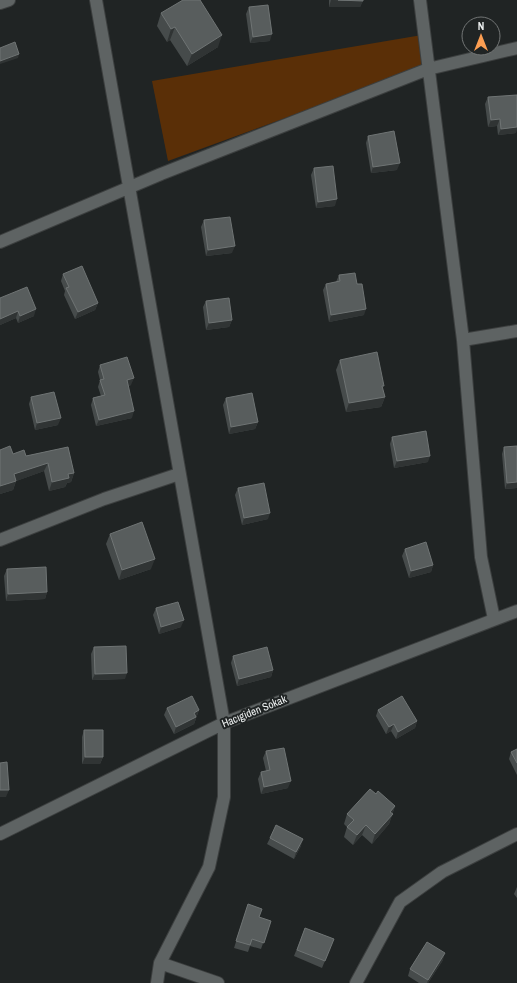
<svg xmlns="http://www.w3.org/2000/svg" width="517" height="983" font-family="'Archivo Narrow',sans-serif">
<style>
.green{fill:#5a2f07}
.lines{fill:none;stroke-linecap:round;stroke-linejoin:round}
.street-casing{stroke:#3c3f3f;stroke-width:14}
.street{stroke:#5e6363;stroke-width:12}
.wall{fill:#464b4b}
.shaded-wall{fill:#303434}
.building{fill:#585d5d;stroke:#6f7474}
.labels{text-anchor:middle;stroke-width:4;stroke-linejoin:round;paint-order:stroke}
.street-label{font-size:11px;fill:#ecefef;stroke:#202424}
</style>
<rect width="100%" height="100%" fill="#202424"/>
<path class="green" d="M422,35L424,59L419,69L168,161L152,81Z"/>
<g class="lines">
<g class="street-casing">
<path id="street" d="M96,0L224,723V797L209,867L160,963L157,983
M420,0L463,340L517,331
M0,3L9,0
M0,242L161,174L428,69L517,48
M463,340L481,557L494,619
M0,540L104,499L179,474
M0,834L224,723L517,611
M160,963L218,983
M356,983L400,902L442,872L517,834"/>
</g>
<use href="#street" class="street"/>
</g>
<path class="wall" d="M329,0H363L360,7H329Z
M249,7L270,41L250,43L246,14Z
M161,13L218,47L187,66L170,40L167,42L157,26Z
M488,97L516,133L498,135L497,126L488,127L485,104Z
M368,136L397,170L371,173L366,143Z
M314,168L335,206L316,208L311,175Z
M204,220L232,253L206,256L201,227Z
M63,274L98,303L95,310L75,319L64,295L65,291L61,281Z
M339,275L364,315L329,322L323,290L326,284L336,282Z
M0,298L34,316L18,323L16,318L0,325Z
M206,301L232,320L229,327L206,330L203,307Z
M340,360L383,390L385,397L381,407L346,412L336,370Z
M100,365L131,385L128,386L132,418L96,426L91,405L93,398L101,396L98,387L100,380L98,372Z
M31,397L58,425L35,430L29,404Z
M226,398L258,422L255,429L229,434L223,405Z
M392,437L428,462L394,468L390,444Z
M68,447L74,473L71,482L67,483L65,487L49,491L44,471L16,481L13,490L0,494V450L13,454L26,456Z
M504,447L517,488L505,489L502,454Z
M238,488L268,519L242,525L235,495Z
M110,534L151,569L119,580L106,544Z
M405,549L433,565L431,572L409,578L402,556Z
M7,569L47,592L45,599L6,601L4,576Z
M156,608L181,627L159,634L153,615Z
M94,647L125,679L92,680L91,654Z
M233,656L273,670L271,677L237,686L231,663Z
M167,708L199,710L194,724L174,734L164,715Z
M378,710L417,721L415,728L396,739L391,731L386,734L376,716Z
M84,730L103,757L100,764H82V737Z
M517,749V775L509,759L511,752Z
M266,751L288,788L261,794L258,779L261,772L266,771L263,758Z
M376,794L395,806L389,824L372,844L362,835L353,845L344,837L347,827L344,824L347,814Z
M270,838L301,846L294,859L267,844Z
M517,887V898L514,894Z
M248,904L259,917L271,921L261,949L250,946L248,952L234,948Z
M305,928L334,939L322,968L294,956Z
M443,960L428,983H419L408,976L410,969Z"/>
<path class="shaded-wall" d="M331,0L363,1L360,7H329Z
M175,27L170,40L167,42L171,29Z
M272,34L270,41L250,43L253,37Z
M222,35L218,47L187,66L192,54Z
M19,54L18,58L0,64V61Z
M500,119L497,126L488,127L491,120Z
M517,127V130L516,133L498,135L501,129Z
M400,163L397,170L371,173L373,167Z
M337,199L335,206L316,208L318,202Z
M235,246L232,253L206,256L208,250Z
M98,303L95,310L75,319L78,312Z
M36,309L34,316L18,323L20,316Z
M366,309L364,315L329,322L331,315Z
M18,311L16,318L0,325V319Z
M232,320L229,327L206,330L209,323Z
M134,378L131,385L124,387L127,380Z
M385,397L381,407L346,412L349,403Z
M134,411L132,418L96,426L99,420Z
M61,418L58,425L35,430L37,423Z
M258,422L255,429L229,434L231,427Z
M430,456L428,462L394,468L397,461Z
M48,463L44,471L11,483L14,474Z
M74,473L71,482L67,483L65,487L49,491L52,482L68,474Z
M16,481L13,490L0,494V486Z
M517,482V488L505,489L507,483Z
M270,513L268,519L242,525L244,518Z
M155,559L151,569L119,580L122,570Z
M433,565L431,572L409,578L411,571Z
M47,592L45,599L6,601L8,594Z
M184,620L181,627L159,634L161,627Z
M273,670L271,677L237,686L239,679Z
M127,673L125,679L92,680L95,674Z
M199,710L194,724L174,734L176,727L194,713Z
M417,721L415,728L396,739L398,732Z
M394,724L391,731L386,734L389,727Z
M85,757H103L100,764H82Z
M291,781L288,788L261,794L264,787Z
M0,790H9L6,797H0Z
M395,806L389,824L372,844L375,834L390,812Z
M366,825L362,835L353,845L357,835Z
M303,839L301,846L294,859L296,852Z
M445,953L443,960L428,983H427L428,980Z"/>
<path class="building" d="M183,0H200L222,35L192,54L175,27L171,29L161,13Z
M338,0H363V1Z
M268,5L272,34L253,37L249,7Z
M15,42L19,54L0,61V48Z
M517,95V127L501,129L500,119L491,120L488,97Z
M394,131L400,163L373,167L368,136Z
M333,166L337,199L318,202L314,168Z
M230,217L235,246L208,250L204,220Z
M82,266L98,303L78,312L66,288L69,287L63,274Z
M355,273L357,284H362L366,309L331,315L326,284L340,281L339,275Z
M27,287L36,309L20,316L18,311L0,319V298Z
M229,298L232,320L209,323L206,301Z
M377,352L384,386H382L385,397L349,403L340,360Z
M127,357L134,378L127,380L134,411L99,420L93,398L105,395L100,380L104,379L100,365Z
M54,392L61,418L37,423L31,397Z
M252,393L258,422L231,427L226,398Z
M426,431L430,456L397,461L392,437Z
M10,446L13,454L24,450L26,456L68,447L74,473L68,474L69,478L52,482L48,463L14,474L16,481L0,486V450Z
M517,446V482L507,483L504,447Z
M264,483L270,513L244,518L238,488Z
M142,522L155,559L122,570L110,534Z
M426,542L433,565L411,571L405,549Z
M46,567L47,592L8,594L7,569Z
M178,602L184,620L161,627L156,608Z
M126,646L127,673L95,674L94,647Z
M267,647L273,670L239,679L233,656Z
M192,696L199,710L194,713L196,717L176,727L167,708Z
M402,696L417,721L398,732L394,724L389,727L378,710Z
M84,730H103V757H85Z
M284,748L291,781L264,787L261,772L270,770L266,751Z
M517,749V763L511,752Z
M7,762L9,790H0V763Z
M370,789L376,794L378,791L395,806L390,812L393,814L375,834L366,825L357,835L347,827L354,820L347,814Z
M276,825L303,839L296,852L270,838Z
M248,904L262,909L259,917L271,921L264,943L252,939L250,945L236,941Z
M305,928L334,939L325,961L297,950Z
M427,942L445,953L428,980L410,969Z"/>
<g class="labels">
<g class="street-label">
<text transform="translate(254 711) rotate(-22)" y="4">Hacıgiden Sokak</text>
</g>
</g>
<g transform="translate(481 36)"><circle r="19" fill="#202424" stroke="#727575"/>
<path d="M0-3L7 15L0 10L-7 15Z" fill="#fc9e52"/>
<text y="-6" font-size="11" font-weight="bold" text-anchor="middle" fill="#ecefef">N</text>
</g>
</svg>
